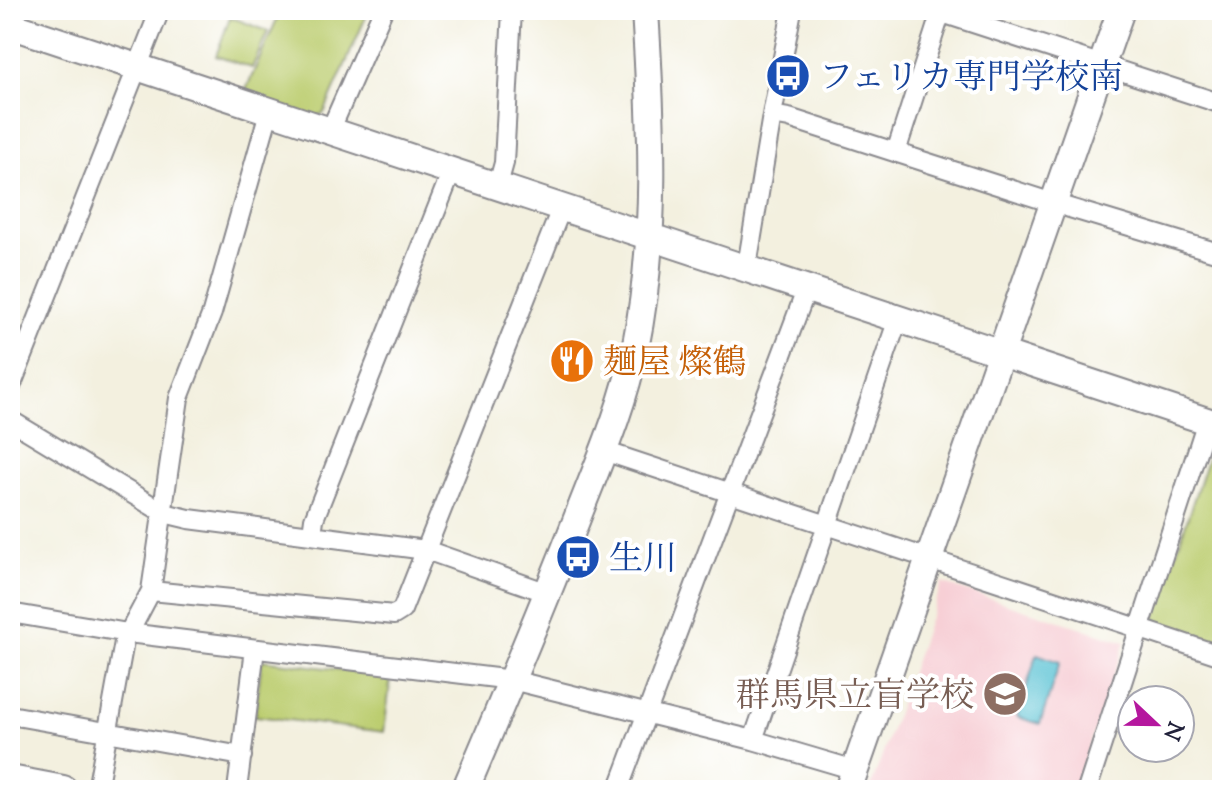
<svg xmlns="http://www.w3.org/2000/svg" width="1232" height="800" font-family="'Sorts Mill Goudy','Noto Serif JP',serif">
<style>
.built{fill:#f7cfd5}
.green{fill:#bccd70;stroke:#6f7856;stroke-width:2}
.water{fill:#57c1d3;stroke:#3c7287;stroke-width:2}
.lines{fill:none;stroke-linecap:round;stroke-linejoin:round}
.street-casing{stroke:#8a898d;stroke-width:22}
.secondary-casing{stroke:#8a898d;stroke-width:30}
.primary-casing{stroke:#8a898d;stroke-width:32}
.street{stroke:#fff;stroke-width:18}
.secondary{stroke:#fff;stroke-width:26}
.primary{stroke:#fff;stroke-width:28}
.labels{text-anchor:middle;stroke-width:8;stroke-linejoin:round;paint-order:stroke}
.transit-label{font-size:34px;fill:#164399;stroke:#fff;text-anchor:start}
.food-label{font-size:34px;fill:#c56008;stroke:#fff;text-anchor:start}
.education-label{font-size:34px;fill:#785e54;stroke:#fff;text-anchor:end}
</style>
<rect width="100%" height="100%" fill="#fff"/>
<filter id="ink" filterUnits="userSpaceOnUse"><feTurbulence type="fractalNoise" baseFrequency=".0125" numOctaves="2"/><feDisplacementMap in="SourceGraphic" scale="16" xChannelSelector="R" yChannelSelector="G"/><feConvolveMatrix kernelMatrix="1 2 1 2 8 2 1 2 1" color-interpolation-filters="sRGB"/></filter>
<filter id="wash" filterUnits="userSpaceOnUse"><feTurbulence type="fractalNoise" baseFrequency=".006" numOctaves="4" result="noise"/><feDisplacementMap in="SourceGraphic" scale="32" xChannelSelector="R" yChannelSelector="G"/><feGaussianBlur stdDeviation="1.8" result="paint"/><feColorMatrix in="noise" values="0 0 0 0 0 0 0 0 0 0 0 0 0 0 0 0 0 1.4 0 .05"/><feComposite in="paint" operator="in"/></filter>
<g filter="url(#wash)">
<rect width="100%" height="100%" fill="#f3f0df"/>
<path class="built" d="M942,583L1125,642L1074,790H870Z"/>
<path class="green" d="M281,10H369L324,113L315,117L244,94Z
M230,17L268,31L252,68L216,56Z
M1218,441L1222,443V646L1160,627L1155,617L1211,447Z
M262,660L391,676L384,732L255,716Z"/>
<path class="water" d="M1037,654L1060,662L1040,724L1017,717Z"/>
</g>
<g filter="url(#ink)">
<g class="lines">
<g class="street-casing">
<path id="street" d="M933,10L1222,104
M772,115L789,118L1053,203L1222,254
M330,131L383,10
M896,152L941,12
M497,188L504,163L512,10
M744,267L749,254L772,115L792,10
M10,389L160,10
M10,420L164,513L189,519L426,550L548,593
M604,451L1222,656
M312,534L314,519L451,173
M151,591L394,615L402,610L561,209
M10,613L128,633L512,680L753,740L855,770
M10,715L242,756
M753,740L898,319
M97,790L124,642L151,591L179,398L212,313L269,112
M237,790L255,649
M618,790L807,288
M1087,790L1207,421"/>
</g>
<g class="secondary-casing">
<path id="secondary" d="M10,25L1222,426
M465,790C503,701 541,611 576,521C598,464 623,408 635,349C658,237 652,123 645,10
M848,790L1121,10"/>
</g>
<g class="primary-casing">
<path id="primary" d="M10,780L63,790"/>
</g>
<use href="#street" class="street"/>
<use href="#secondary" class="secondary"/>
<use href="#primary" class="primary"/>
</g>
</g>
<defs>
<g id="bus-disc" transform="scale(2.3)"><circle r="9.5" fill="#1a4fb4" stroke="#fff"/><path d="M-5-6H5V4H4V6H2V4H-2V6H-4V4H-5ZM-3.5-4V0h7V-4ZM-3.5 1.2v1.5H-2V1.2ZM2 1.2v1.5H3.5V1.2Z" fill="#fff"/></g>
<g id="restaurant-disc" transform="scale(2.3)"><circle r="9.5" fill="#e8710a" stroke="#fff"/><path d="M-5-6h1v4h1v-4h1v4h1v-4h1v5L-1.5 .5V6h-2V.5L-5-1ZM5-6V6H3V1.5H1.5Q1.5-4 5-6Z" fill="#fff"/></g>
<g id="school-disc" transform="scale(2.3)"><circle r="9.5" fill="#8d6e63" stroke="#fff"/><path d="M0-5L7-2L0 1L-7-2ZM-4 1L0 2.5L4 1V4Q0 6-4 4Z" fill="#fff"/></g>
</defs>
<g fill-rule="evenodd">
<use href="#bus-disc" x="788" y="76"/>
<use href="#restaurant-disc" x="572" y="361"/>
<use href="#bus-disc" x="578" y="557"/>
<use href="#school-disc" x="1005" y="694"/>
</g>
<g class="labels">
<g class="transit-label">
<text x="819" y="88">フェリカ専門学校南</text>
<text x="609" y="569">生川</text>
</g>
<g class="food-label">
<text x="603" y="373">麺屋 燦鶴</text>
</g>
<g class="education-label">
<text x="974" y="706">群馬県立盲学校</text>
</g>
</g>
<rect width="1232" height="800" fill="none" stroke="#fff" stroke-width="40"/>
<g transform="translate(1156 724) rotate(112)"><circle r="38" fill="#ffffff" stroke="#a7a7b1" stroke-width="2"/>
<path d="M0-6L14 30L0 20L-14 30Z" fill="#b5179e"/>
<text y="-12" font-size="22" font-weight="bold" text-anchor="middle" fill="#22223b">N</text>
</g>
</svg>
